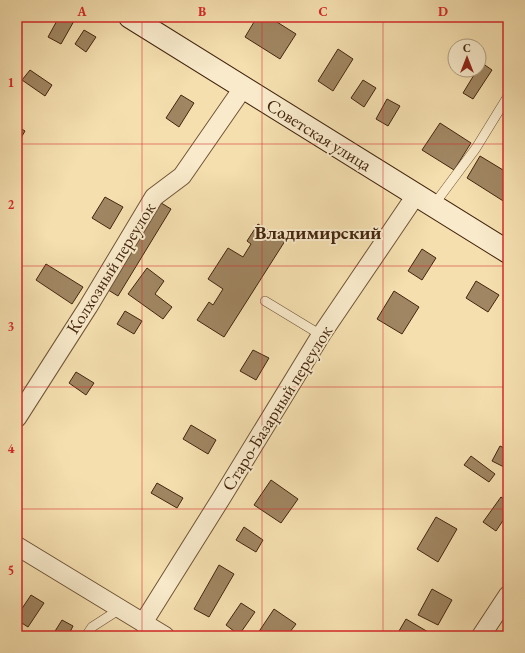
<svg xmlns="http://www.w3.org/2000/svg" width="525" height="653" font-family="'EB Garamond',serif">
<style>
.building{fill:#a08662;stroke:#44260f}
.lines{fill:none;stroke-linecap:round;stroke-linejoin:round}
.lane-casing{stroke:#705437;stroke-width:10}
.street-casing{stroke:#705437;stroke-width:20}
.secondary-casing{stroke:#44260f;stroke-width:24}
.lane{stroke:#f8eacb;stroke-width:9}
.street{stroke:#f8eacb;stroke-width:18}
.secondary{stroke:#f8eacb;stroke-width:22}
.grid{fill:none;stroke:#d62828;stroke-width:1;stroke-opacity:0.55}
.labels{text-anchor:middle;stroke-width:4;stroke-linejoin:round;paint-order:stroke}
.street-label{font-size:18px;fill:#44260f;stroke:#f8eacb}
.neighbourhood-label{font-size:19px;font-weight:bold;fill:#44260f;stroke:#f8eacb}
.neatline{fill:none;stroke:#d62828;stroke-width:1.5}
.grid-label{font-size:13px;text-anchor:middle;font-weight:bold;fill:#d62828}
</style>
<rect width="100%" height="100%" fill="#f5dfaf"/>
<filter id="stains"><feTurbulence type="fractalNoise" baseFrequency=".005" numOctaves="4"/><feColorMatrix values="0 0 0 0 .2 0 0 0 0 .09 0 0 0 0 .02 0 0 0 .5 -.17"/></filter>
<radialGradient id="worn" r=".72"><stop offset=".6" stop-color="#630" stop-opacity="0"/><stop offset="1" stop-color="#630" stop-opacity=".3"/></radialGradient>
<path class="building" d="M59,17H67L74,21L61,44L48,37Z
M257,17H269L296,34L280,59L245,37Z
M84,30L96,37L86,52L75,44Z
M338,49L353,59L333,91L318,81Z
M482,63L492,70L473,99L463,93L477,70H479V67Z
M30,70L52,85L45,96L22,80Z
M363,80L376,88L364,107L351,98Z
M181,95L194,103L179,127L166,118Z
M387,99L400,106L388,126L376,119Z
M440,123L471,143L454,170L422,150Z
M17,126L25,131L18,143L17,142Z
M480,156L508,173V204L467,178Z
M105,197L123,207L110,229L92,218Z
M158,201L171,209L118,296L105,288Z
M258,224L285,241L224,337L197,320L209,302L213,305L223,289L208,279L228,248L243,257L251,244L247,241Z
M422,249L436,258L422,280L408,271Z
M46,264L83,287L72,304L36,280Z
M147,268L164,281L155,294L172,307L163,319L128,294Z
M476,281L499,295L488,312L466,298Z
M394,291L419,307L402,334L377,319Z
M125,311L142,321L134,334L117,324Z
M253,350L269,358L256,380L240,371Z
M76,372L94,383L86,395L69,383Z
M191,425L216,440L208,454L183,439Z
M500,446L508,450V469L492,461Z
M471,456L495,474L489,482L464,465Z
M271,480L298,499L281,523L254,505Z
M157,483L183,498L177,508L151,493Z
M501,497L508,502V513L496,531L483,522Z
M436,517L457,529L438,562L417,549Z
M244,527L263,540L256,552L236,540Z
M219,565L234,574L209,617L194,609Z
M432,589L452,600L438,625L418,615Z
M31,595L44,603L28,627L17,620V616Z
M241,603L255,612L239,635L226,625Z
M274,609L296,624L287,636H256Z
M406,619L435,636H407L399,631Z
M62,620L73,626L68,636H52Z"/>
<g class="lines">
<g class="lane-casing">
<path id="lane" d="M433,206L476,148L508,96
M265,301L321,335
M86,636L92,627L120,609"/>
</g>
<g class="street-casing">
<path id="street" d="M17,418L88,307L154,197L182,176L243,88
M17,546L165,636
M143,623L222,497L321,335L416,195
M481,636L508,595"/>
</g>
<g class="secondary-casing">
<path id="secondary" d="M130,17L508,252"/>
</g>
<use href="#lane" class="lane"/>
<use href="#street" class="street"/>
<use href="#secondary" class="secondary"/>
</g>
<path class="grid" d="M142,17V636M262,17V636M383,17V636M17,144H508M17,266H508M17,387H508M17,509H508"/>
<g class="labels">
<g class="street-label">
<text transform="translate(319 135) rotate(32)" y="6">Советская улица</text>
<text transform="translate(111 268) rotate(-58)" y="6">Колхозный переулок</text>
<text transform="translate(277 408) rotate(-58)" y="6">Старо-Базарный переулок</text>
</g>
<g class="neighbourhood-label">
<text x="318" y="239">Владимирский</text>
</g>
</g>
<rect width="525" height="653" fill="none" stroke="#f5dfaf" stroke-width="44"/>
<g transform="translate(467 58)"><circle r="19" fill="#f8eacb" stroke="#b09c80"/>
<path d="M0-3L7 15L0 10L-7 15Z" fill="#8f2418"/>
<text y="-6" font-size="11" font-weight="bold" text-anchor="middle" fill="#44260f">С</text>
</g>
<rect x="22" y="22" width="481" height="609" class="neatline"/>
<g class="grid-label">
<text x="82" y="16">A</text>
<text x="202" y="16">B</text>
<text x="323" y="16">C</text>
<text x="443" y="16">D</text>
<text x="11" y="87">1</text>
<text x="11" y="209">2</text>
<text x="11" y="331">3</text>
<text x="11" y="453">4</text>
<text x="11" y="575">5</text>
</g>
<rect width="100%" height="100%" filter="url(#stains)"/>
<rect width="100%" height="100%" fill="url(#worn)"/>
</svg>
